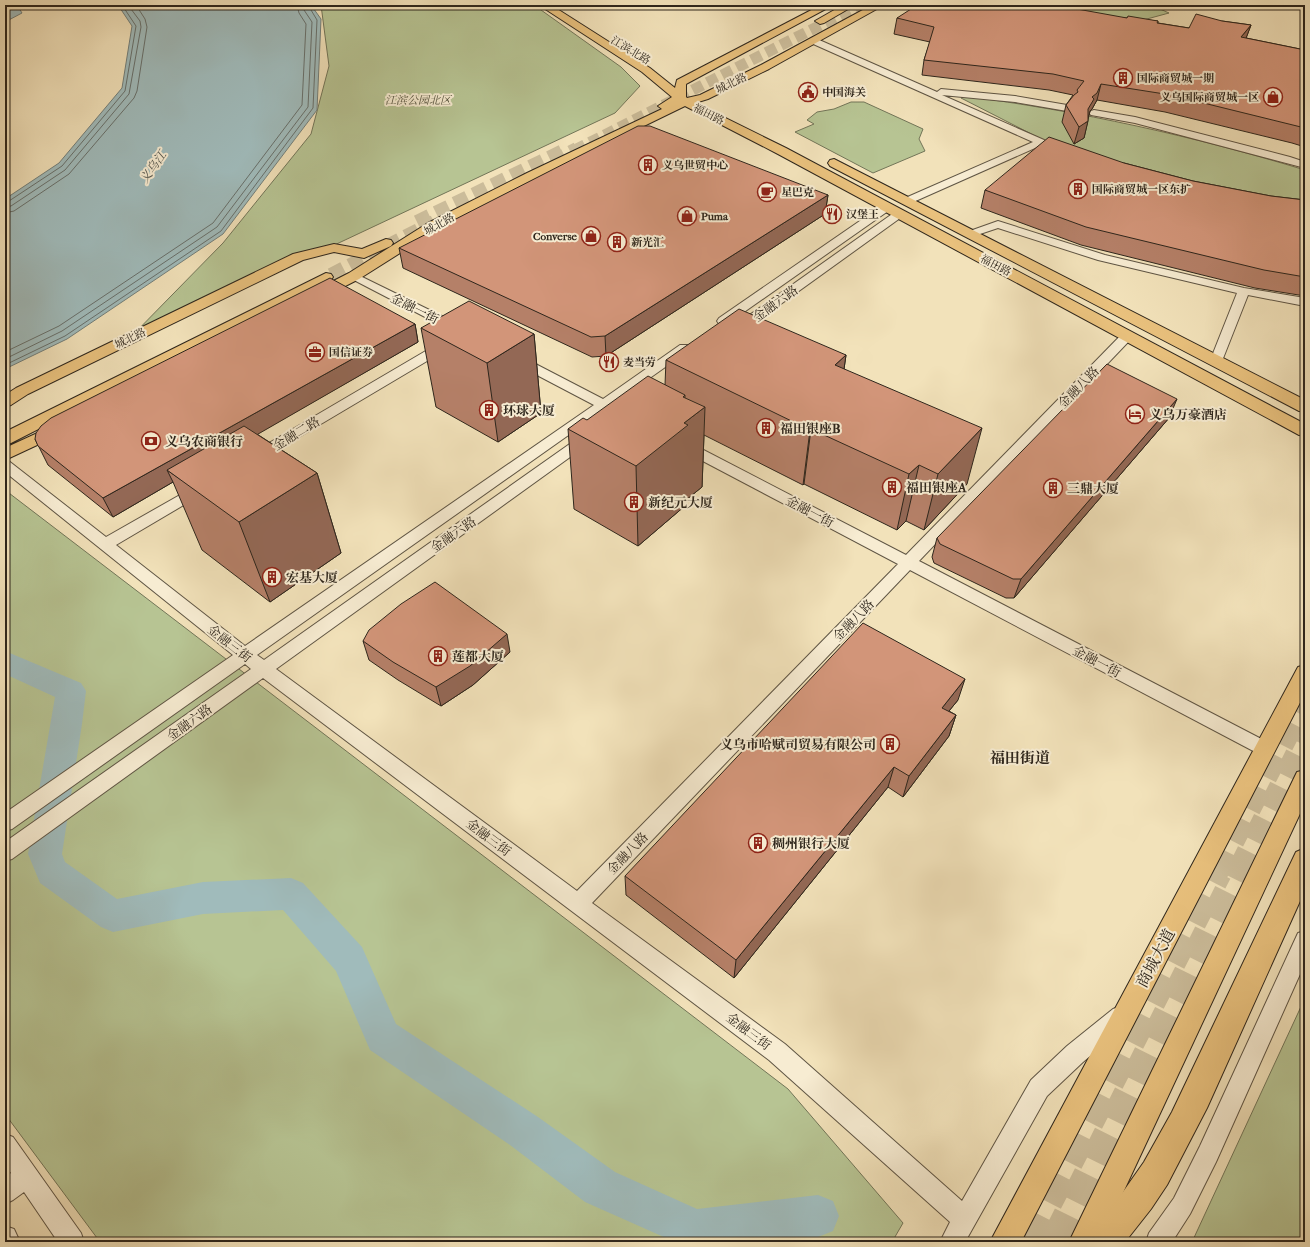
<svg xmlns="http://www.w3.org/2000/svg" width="1310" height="1247" font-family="'IM FELL French Canon','Noto Serif SC',serif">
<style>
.green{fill:#b7c493;stroke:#727558}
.water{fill:#a0bbbb;stroke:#727f7b}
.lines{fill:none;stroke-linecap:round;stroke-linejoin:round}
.shore{stroke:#67706c;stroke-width:1}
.river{fill:#a0bbbb;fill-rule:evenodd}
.major-tunnel-far1{stroke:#cbbc9a;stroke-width:11;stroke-dasharray:11 5.5;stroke-linecap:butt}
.major-tunnel{stroke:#cbbc9a;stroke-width:14;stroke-dasharray:14 7;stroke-linecap:butt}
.highway-tunnel-far1{stroke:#cbbc9a;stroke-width:24;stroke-dasharray:24 12;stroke-linecap:butt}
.highway-tunnel{stroke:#cbbc9a;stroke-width:30;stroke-dasharray:30 15;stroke-linecap:butt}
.minor-casing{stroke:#5f5544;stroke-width:2}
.major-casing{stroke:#2e261c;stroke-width:2}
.highway-casing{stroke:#2e261c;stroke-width:2}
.minor{fill:#f7ecd2;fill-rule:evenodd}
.major{fill:#e9c17d;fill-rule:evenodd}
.highway{fill:#e9c17d;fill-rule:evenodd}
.wall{fill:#b58068;stroke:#2e261c}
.shaded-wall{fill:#936855;stroke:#2e261c}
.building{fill:#d29579;stroke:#2e261c}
.labels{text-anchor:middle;stroke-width:4;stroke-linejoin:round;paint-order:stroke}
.far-street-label{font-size:11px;fill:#2e261c;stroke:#f7ecd2}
.far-poi-label{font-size:11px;font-weight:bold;fill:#2e261c;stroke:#f7ecd2;text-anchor:start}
.far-park-label{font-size:11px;font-style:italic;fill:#504e3a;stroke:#f7ecd2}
.far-water-label{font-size:12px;font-style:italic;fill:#50534c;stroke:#f7ecd2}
.street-label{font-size:13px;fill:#2e261c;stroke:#f7ecd2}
.poi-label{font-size:13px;font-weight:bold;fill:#2e261c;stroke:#f7ecd2;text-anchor:start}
.quarter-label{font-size:15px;font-weight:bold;fill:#2e261c;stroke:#f7ecd2}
.near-street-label{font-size:16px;fill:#2e261c;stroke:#f7ecd2}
</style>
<rect width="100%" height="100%" fill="#f2e2ba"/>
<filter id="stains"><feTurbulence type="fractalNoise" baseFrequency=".005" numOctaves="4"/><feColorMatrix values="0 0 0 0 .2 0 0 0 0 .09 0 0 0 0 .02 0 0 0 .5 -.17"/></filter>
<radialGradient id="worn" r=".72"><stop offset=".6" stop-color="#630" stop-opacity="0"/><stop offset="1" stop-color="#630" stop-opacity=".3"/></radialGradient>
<path class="green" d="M321,5H534L621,67L640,86L615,113L124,344L223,243L311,134L329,66Z
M1081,5H1151L1169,13L1132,23L1074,9Z
M964,96C1080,111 1193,136 1305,170V212L1086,162L961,98Z
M851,102H864L923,129L919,139L925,151L873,173L795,132L814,124L807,120L817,112L834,109Z
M5,490L788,1089L903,1223L892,1242H100L5,1114Z
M1305,998V1242H1192Z"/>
<path class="water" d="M5,5H17L22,13L5,22Z
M118,5H311L321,19L317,110L223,234L67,339L5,369V199L59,163L122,88L132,26Z"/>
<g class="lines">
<path class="shore" d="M5,202L9,201L62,166L125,91L136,26L122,5
M5,207L11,206L65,170L129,94L141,27L140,21L128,5
M5,213L14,211L69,174L134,98L137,91L147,27L145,19L136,5
M5,352L59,326L213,223L302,105L306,24L299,13L297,5
M5,359L62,331L217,227L308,107L312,22L304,10L303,5
M5,365L65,336L221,231L313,108L317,20L308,5"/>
<path class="river" d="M5,651L81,683L86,691L82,724L62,854L65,862L117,899L203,882L291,878L303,883L362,947L396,1024L538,1117L615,1172L697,1209L818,1195L833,1201L839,1216L833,1231L818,1237L774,1242H675L585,1202L510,1145L370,1050L336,971L283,910L203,914L113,932L101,927L40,883L28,854L55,697L5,674Z"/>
<path class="major-tunnel-far1" d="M575,150L860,5"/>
<path class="major-tunnel" d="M552,162L577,149
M417,222L563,151
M331,275L434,222"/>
<path class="highway-tunnel-far1" d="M1216,873L1305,699
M1238,873L1305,739"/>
<path class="highway-tunnel" d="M1027,1242L1217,872
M1055,1242L1239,872"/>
<g class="minor-casing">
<path id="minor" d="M811,39H817L937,92L941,89L1015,96L1067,105L1072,108L1067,111L1015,102L942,95L1044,140L1046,142L1044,144L911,203H903L902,201L903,199L1033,142L811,43L810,41Z
M1094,110L1135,117L1290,157L1305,162V168L1135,123L1091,115L1089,113L1091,111Z
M887,204L892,207L891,209L727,324H719L717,321L719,318L883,205Z
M899,211L904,214L903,216L742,332H734L732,329L734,326L895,212Z
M998,221L1105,255L1244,288L1305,298V306L1248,295L1222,361L1220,364H1212L1210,361L1237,293L1098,260L998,228L971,237L966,234L967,232Z
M354,273L460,325L462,328L460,331H452L350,278L348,276L350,274Z
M1127,332L1131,333L1133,336L1131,339L919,561L1271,744L1274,749L1271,754L1265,756L1259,754L910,570L592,903L785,1044L962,1201L1031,1080L1067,1046L1113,1009L1121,1006L1129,1009L1132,1016L1129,1023L1083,1062L1047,1096L965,1242H940L950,1222L769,1060L263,678L12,859L5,861V842L251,669L245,664L12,829L5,831V813L233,655L5,472V461L10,462L106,537L194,487L199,485L204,487L206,490L204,493L116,545L245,646L594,405L514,363L512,360L514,357H522L603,399L680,345H688L690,348L688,351L613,404L618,408L616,411L611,412L604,410L257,655L264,660L581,436L586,435L591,436L593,439L591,442L276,669L577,891L898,564L680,449L678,446L680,443L685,442L690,443L906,555L1123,333Z
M445,341L449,342L451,345L449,348L262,459L257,460L252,459L250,456L252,453L441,342Z
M1305,931V963L1216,1162L1190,1214L1172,1242H1146L1149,1233L1174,1198L1200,1146L1298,933Z
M5,1134L13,1137L81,1233L84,1242H58L24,1192L13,1200L5,1204V1177L11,1173L5,1165Z
M5,1226L14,1229L20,1242H5Z"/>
</g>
<g class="major-casing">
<path id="major" d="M539,5H551L650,68L675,88L677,80L821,5H833L686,84V97L687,98L700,95L761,65L872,5H884L769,69L708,99L695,103L786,148L1305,424V436L1299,435L778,154L685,106L535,179L438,229L359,279L320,299L315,300L310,299L308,296L310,293L349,273L428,223L527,173L662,109L658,106L672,97L642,72Z
M843,5H855L824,23L820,24L815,21Z
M834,159L1305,400V412L1299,411L830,166L828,163L830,160Z
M386,239L391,240L393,243L391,246L364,258L334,252L303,260L28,394L11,405L5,407V395L16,388L293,254L334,244L362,249Z
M326,273L331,274L333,277L331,280L11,443L5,444V432Z
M59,423L65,424L67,428L65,432L5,460V448Z
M1305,665V693L1021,1242H990L1298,667Z
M1305,770V803L1100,1242H1069L1297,772Z"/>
</g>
<g class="highway-casing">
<path id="highway" d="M1305,848V890L1207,1108L1167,1185L1151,1209L1125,1242H1086L1091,1230L1111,1209L1144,1162L1172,1112L1296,852Z"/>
</g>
<use href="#minor" class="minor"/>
<use href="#major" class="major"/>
<use href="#highway" class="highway"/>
</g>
<path class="wall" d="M941,6L1127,18L1158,21V23L1189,28L1222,21L1251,25L1246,38L1305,50V147L1292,143L1165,112L1097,100L1092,109L1090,111L1084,138L1074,144L1062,122L1066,105L1073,95L1049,90L922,75L924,60L930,42L894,34L897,18Z
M1124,163L1193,181L1271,196L1305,200V296L1255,288L1081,245L981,208L985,190Z
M828,195L825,214L606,356L592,357L403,268L399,248Z
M415,324L418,342L257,434L317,473L341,553L270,602L202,550L173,482L113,517L48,465L35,439Z
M421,328L534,334L541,413L498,442L436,407Z
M846,355L844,369L967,484L924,530L906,521L897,530L804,484L803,485L704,435L702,487L686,500V505L638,546L574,509L568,429L665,385L666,360Z
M1169,418L1014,598H1006L934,563L932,557L937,538Z
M363,641L510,652L473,685L441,706L398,680L369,660Z
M958,700L949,711L956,715L949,736L903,797L888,787L734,978L626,895L625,876Z"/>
<path class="shaded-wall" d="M1251,25L1245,41L1241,37Z
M1101,84L1097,100L1092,109L1090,111L1089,115L1085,123L1088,121L1084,138L1074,144L1079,127L1092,97Z
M828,195L825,214L606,356L605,336Z
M415,324L418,342L180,479L167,470L173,482L113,517L103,498Z
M534,334L541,413L498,442L487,363Z
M846,355L838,411L835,365Z
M685,395L684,423L705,407L702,487L686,500V505L638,546L636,466L683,397Z
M1177,399L1169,418L1014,598L1021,579Z
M982,428L967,484L924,530L938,474Z
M811,429L804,484L803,485L810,430Z
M919,465L906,521L897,530L909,474Z
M317,473L341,553L270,602L239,522Z
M507,634L510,652L473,685L441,706L436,687Z
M965,679L958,700L935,728L942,708Z
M956,715L949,736L903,797L909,776Z
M894,767L888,787L734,978L736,960Z"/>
<path class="building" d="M921,5H939L941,6V5H1039L1077,9L1127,18L1128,16L1158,21L1157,23L1189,28L1196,14L1222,21L1251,25L1241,37L1305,50V128L1171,95L1101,84L1097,93L1092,97L1094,99L1088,109V121L1079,127L1066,105L1074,95L1078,92L1077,90L1084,81L1053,74L924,60L934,27L897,18L911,9Z
M638,126H650L828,195L605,336L591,337L399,248Z
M1049,137L1124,163L1193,181L1271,196L1305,200V277L1264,270L1086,227L985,190Z
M330,278L415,324L103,498L38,446L35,439L36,433L41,426L51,418Z
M469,301L534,334L487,363L421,328Z
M739,309L846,355L835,365L982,428L938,474L919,465L909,474L811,429L810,430L666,360Z
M1107,364L1177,399L1021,579H1013L940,544L937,538Z
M648,376L685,395L683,397L705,407L684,423L688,425L636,466L568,429L583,418L587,420Z
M244,426L317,473L239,522L167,470Z
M435,582L507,634L470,666L436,687L393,662L363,641L369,630L401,604Z
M863,623L965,679L942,708L956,715L909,776L894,767L736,960L625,876Z"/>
<defs>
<g id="building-ring" transform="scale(1)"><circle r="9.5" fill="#f7ecd2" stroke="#8f2418" stroke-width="1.5"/><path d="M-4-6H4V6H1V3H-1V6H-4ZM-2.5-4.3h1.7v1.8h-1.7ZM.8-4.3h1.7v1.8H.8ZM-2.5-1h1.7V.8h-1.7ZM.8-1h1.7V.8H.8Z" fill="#8f2418"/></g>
<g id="civic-ring" transform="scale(1)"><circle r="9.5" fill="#f7ecd2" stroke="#8f2418" stroke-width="1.5"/><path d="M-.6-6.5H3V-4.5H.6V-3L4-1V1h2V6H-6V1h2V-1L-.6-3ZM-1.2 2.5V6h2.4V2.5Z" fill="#8f2418"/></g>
<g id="shop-ring" transform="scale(1)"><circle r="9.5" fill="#f7ecd2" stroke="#8f2418" stroke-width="1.5"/><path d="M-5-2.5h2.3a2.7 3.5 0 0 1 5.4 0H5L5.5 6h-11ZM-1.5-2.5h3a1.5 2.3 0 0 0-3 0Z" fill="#8f2418"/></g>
<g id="cafe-ring" transform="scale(1)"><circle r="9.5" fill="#f7ecd2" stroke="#8f2418" stroke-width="1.5"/><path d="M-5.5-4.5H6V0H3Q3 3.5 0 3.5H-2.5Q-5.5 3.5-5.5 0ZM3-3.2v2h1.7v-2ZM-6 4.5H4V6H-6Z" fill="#8f2418"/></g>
<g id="restaurant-ring" transform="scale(1)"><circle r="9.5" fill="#f7ecd2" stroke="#8f2418" stroke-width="1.5"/><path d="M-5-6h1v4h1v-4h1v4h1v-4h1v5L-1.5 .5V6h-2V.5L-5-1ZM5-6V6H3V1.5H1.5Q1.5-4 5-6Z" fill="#8f2418"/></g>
<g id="office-ring" transform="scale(1)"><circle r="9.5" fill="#f7ecd2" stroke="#8f2418" stroke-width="1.5"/><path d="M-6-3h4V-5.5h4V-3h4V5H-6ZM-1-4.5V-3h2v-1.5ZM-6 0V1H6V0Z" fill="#8f2418"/></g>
<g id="hotel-ring" transform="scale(1)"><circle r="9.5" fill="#f7ecd2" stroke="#8f2418" stroke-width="1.5"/><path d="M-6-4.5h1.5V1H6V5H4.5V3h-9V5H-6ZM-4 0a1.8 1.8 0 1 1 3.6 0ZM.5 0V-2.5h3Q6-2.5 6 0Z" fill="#8f2418"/></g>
<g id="bank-ring" transform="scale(1)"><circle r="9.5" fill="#f7ecd2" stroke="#8f2418" stroke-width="1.5"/><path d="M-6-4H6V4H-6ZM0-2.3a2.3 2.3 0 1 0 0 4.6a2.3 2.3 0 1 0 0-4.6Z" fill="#8f2418"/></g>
</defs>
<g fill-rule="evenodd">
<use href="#building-ring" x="1123" y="78"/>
<use href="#civic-ring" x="808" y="92"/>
<use href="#shop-ring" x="1273" y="97"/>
<use href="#building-ring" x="648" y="165"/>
<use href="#building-ring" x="1078" y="189"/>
<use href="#cafe-ring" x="767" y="192"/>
<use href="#restaurant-ring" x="832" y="214"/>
<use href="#shop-ring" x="687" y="216"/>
<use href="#shop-ring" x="591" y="236"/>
<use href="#building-ring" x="617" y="242"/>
<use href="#office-ring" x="315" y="352"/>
<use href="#restaurant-ring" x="609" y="362"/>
<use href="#building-ring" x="489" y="410"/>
<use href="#hotel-ring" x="1135" y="414"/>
<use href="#building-ring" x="766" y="428"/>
<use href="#bank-ring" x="151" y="441"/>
<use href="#building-ring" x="892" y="487"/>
<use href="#building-ring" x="1053" y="488"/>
<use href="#building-ring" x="634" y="502"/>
<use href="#building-ring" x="272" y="577"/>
<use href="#building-ring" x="438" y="656"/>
<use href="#building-ring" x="890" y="744"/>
<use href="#building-ring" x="758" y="843"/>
</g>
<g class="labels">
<g class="far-street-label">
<text transform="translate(631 50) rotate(31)" y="4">江滨北路</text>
<text transform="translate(731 83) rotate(-26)" y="4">城北路</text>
<text transform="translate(709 114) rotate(27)" y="4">福田路</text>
<text transform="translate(439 224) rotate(-29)" y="4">城北路</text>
<text transform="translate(996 265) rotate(28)" y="4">福田路</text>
<text transform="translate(130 338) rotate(-26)" y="4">城北路</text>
</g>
<g class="far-poi-label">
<text x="1137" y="82">国际商贸城一期</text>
<text x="822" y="96">中国海关</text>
<text x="1259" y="101" text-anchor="end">义乌国际商贸城一区</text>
<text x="662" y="169">义乌世贸中心</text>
<text x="1092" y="193">国际商贸城一区东扩</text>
<text x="781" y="196">星巴克</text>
<text x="846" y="218">汉堡王</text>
<text x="701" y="220">Puma</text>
<text x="577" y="240" text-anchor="end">Converse</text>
<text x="631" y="246">新光汇</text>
<text x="329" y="356">国信证券</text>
<text x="623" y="366">麦当劳</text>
</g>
<g class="far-park-label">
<text x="418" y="104">江滨公园北区</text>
</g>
<g class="far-water-label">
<text transform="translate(153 167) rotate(-55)" y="4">义乌江</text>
</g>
<g class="street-label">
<text transform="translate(775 303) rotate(-36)" y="5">金融六路</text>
<text transform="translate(415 308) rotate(27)" y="5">金融一街</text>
<text transform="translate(1078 387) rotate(-46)" y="5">金融八路</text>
<text transform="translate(296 433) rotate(-31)" y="5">金融二路</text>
<text transform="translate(810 511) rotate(28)" y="5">金融一街</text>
<text transform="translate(453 534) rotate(-35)" y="5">金融六路</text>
<text transform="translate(853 620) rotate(-46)" y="5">金融八路</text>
<text transform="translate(230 643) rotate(38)" y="5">金融三街</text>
<text transform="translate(1097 661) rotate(28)" y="5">金融一街</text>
<text transform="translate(189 722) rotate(-36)" y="5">金融六路</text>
<text transform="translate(489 837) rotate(37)" y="5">金融三街</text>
<text transform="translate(627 853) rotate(-46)" y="5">金融八路</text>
<text transform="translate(749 1031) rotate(37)" y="5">金融三街</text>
</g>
<g class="poi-label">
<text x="503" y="415">环球大厦</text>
<text x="1149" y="419">义乌万豪酒店</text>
<text x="780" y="433">福田银座B</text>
<text x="165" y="446">义乌农商银行</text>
<text x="906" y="492">福田银座A</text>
<text x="1067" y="493">三鼎大厦</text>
<text x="648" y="507">新纪元大厦</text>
<text x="286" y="582">宏基大厦</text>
<text x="452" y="661">莲都大厦</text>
<text x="876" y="749" text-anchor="end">义乌市哈赋司贸易有限公司</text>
<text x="772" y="848">稠州银行大厦</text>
</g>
<g class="quarter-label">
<text x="1020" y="763">福田街道</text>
</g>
<g class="near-street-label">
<text transform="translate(1155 958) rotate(-62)" y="6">商城大道</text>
</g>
</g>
<rect width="1310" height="1247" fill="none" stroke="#f2e2ba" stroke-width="20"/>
<rect x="6" y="6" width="1298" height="1235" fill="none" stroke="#2e261c" stroke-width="2"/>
<rect x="10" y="10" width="1290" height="1227" fill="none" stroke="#2e261c"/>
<rect width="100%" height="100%" filter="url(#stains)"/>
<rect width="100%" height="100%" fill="url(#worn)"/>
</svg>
